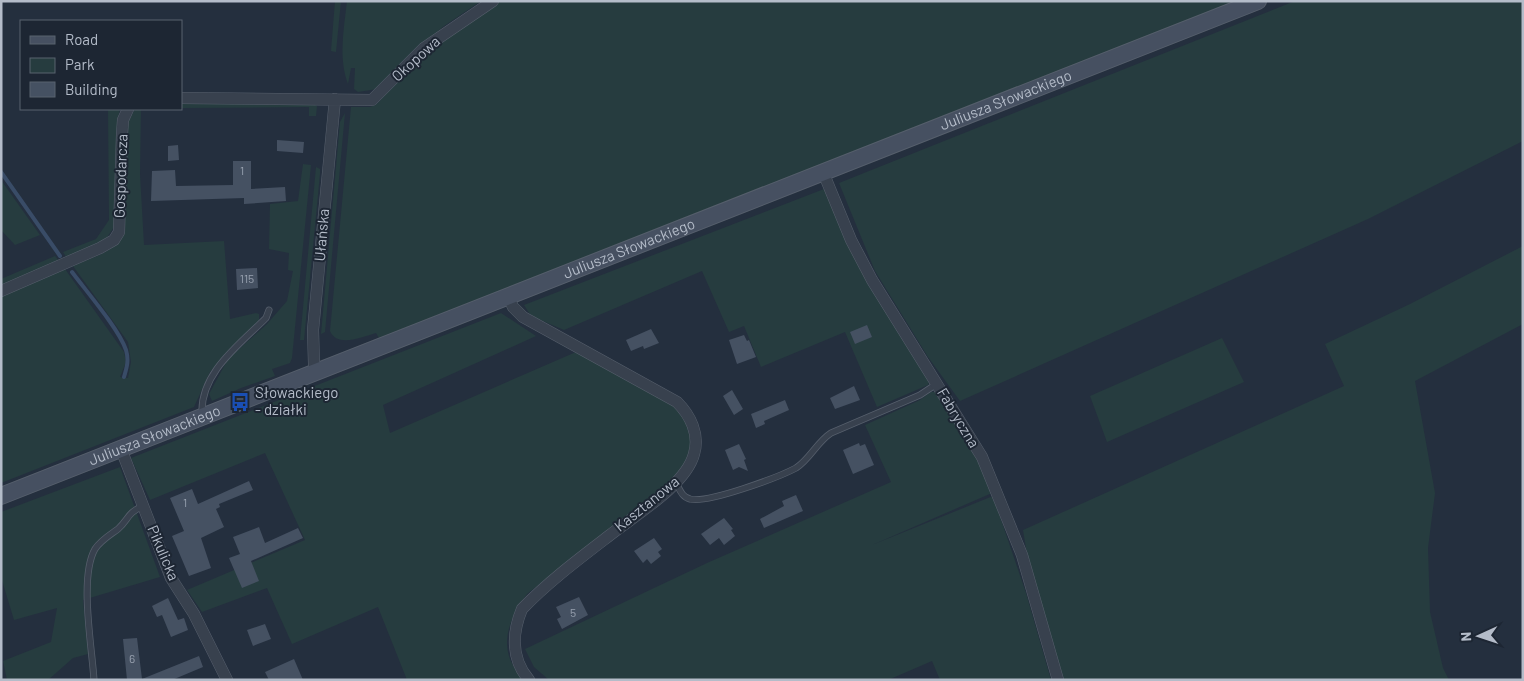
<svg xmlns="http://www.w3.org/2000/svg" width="1524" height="681" font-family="Barlow,sans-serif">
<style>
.green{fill:#263c3f}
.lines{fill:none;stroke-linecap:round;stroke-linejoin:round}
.stream{stroke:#394c67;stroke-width:4}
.building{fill:#455162}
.lane-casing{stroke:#565f6c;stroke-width:7}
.street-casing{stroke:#565f6c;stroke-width:12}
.secondary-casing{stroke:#565f6c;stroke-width:18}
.lane{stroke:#38414e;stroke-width:5.5}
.street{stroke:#38414e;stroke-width:11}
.secondary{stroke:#465061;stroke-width:16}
.labels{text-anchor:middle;stroke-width:4;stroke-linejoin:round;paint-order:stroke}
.number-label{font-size:12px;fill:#98a1af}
.street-label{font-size:15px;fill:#b4bcc9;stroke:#1d2633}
.poi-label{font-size:15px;fill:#b4bcc9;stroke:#1d2633;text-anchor:start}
</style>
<rect width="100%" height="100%" fill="#242f3e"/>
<path class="green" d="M335,1H341L336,52L331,51Z
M347,1H481L444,26L416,50L377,89L358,92L354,89L355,68H351L348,84C338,58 344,28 347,1Z
M501,1H1236L379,338L376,333C362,337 337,348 330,331L351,107H370L377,104L402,76L443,39Z
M1295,1H1523V141L1368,219L960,401L928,357L875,271L839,183Z
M181,103H312L317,106L316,116H309V107L181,108Z
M108,109H120L117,123L114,227L106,239L67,258L63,252L96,239L109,220Z
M135,109H141L140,174L144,245L224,241L230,319L256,313L259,314V320L210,372L194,407L1,483V297L65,269L124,352L126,362L120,377L128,378L131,362L128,342L73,266C96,255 123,252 125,222L128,122Z
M345,113L325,332L321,334L340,122Z
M303,164L311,165L292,358L290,363L272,369L275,376L241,388L212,401L209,394L228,359L267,324L287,301L293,271L288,270L289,253L269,249L270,204L298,201Z
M316,167L320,169V174L304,340H300Z
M1,180L40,235L15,245L1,230Z
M824,189L930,379L928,385L877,407L845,332L761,367L744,326L729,332L702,271L564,330L531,316L524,305Z
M1523,246V324L1415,381L1435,493L1428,548L1430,612L1443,668L1449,680H1064L1029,566L1023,530L1344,386L1325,344L1410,304Z
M55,256L59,261L1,286V279Z
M501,313L536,336L383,405L390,433L576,352C602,366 670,397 685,417C699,436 687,459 678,476L527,594C515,611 502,633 509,656C511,664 518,672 522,680H407L378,607L292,644L267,588L202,612L187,590L305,540L265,453L150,500L131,458Z
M1222,338L1244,382L1107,442L1090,396Z
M931,392H939L974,449L992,493L872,545L993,496L1026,593L1051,680H940L932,661L888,680H549L534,667L525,649L707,563L891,482L865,425L920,400Z
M120,467L160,577L83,600L88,654L73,658L48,680H7L3,661L51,642L57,608L14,620L1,577V512Z"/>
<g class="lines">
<path class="stream" d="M1,172L60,256
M72,272C86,291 119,329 126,350C129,360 127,367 124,377"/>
</g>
<path class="building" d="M277,140L304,142L303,153L277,151Z
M178,145L179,160L168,161V146Z
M233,161H251V189L285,187L286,201L244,204V198L151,201L152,171L175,170L176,186L233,185Z
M257,268L258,288L237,290L236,269Z
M867,325L872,337L855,344L850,332Z
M651,329L659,343L644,349L643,346L631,351L626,340Z
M744,335L747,341L749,340L756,357L737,364L729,340Z
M854,386L860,400L835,409L830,398Z
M732,390L743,409L734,415L723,396Z
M785,400L789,410L764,421L765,424L756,428L751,414Z
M859,443L860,446L865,444L874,465L853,474L843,450Z
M739,444L746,459L744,460L748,471L739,467L733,470L725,450Z
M249,481L253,490L219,504L220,507L216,509L224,527L201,538L211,568L189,576L172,536L184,531L170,498L192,489L198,504Z
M796,495L803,511L764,528L760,519L784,506L782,501Z
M724,518L733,529L731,530L735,536L724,545L719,538L710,545L701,534Z
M259,527L265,543L298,528L303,538L251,561L259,581L242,588L229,558L240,554L233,537Z
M654,538L662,549L658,552L661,556L651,564L647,559L643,563L634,551Z
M579,597L588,615L562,629L557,619L561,617L556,607Z
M168,598L178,620L184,618L188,630L171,637L162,615L157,617L152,606Z
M265,624L271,639L253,646L247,630Z
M137,638L142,679L199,656L203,667L172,680H127L123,639Z
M294,659L303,680H269L265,672Z"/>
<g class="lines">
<g class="lane-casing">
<path id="lane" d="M202,414C200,373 239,345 266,318L269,310
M676,483C680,490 682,497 690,499C707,504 779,477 796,468C810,459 817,442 831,433L920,395L938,383
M94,680C92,647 79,577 95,549C101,540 110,535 118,529C129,519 127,513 143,506"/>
</g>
<g class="street-casing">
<path id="street" d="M181,98L372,100L424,48L493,1
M823,172L851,240L872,280L982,457L1022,555L1058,680
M1,291L100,248L114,240L119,232L122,134L123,120L128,109
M508,296L513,307L523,317L677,402C690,415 700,434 694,454C686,485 635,515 610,535C580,558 548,582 522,609C512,633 511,659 529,680
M316,371L314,364L313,330L335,99
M121,449L171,578L194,614L227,680"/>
</g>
<g class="secondary-casing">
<g id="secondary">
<path id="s1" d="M1,496L1258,1"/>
</g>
</g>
<use href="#lane" class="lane"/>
<use href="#street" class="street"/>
<use href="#secondary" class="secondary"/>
</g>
<defs>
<g id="bus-bare" transform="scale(1.5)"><path d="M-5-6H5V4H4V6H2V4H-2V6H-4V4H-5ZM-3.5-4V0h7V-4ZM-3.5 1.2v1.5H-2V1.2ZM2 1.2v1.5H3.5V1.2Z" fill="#1a4fb4" stroke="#1d2633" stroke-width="2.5" paint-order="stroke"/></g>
</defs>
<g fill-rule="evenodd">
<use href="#bus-bare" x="240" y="402"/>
</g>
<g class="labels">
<g class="number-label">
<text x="242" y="175">1</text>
<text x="247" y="283">115</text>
<text x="185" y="507">1</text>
<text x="573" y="617">5</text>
<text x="132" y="663">6</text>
</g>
<g class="street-label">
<text transform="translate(416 59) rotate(-42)" y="5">Okopowa</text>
<text dy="5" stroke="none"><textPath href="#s1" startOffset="1080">Juliusza Słowackiego</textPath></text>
<text transform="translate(121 176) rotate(-88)" y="5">Gospodarcza</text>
<text transform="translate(322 235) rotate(-85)" y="5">Ułańska</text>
<text dy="5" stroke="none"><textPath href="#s1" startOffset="675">Juliusza Słowackiego</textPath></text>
<text transform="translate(958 418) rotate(59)" y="5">Fabryczna</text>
<text dy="5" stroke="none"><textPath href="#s1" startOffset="165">Juliusza Słowackiego</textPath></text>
<text transform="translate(647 504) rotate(-39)" y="5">Kasztanowa</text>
<text transform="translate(163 553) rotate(67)" y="5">Pikulicka</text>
</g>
<g class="poi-label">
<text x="255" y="398">Słowackiego<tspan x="255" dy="17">- działki</tspan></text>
</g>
</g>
<rect width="1524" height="681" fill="none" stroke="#b4bcc9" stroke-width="5"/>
<rect x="20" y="20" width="162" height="90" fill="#1d2633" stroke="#59626f"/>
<rect x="30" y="36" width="25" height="8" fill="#465061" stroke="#59626f"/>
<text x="65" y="45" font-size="15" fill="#b4bcc9">Road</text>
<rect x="30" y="58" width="25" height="15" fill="#263c3f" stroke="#59626f"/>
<text x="65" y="70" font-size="15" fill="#b4bcc9">Park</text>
<rect x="30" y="82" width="25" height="15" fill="#455162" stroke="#59626f"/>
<text x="65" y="95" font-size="15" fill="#b4bcc9">Building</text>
<g transform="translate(1479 636) rotate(267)" stroke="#1d2633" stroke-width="4" paint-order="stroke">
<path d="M0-4L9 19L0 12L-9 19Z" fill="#b4bcc9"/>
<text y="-8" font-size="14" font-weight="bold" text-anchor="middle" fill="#b4bcc9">N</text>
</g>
</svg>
